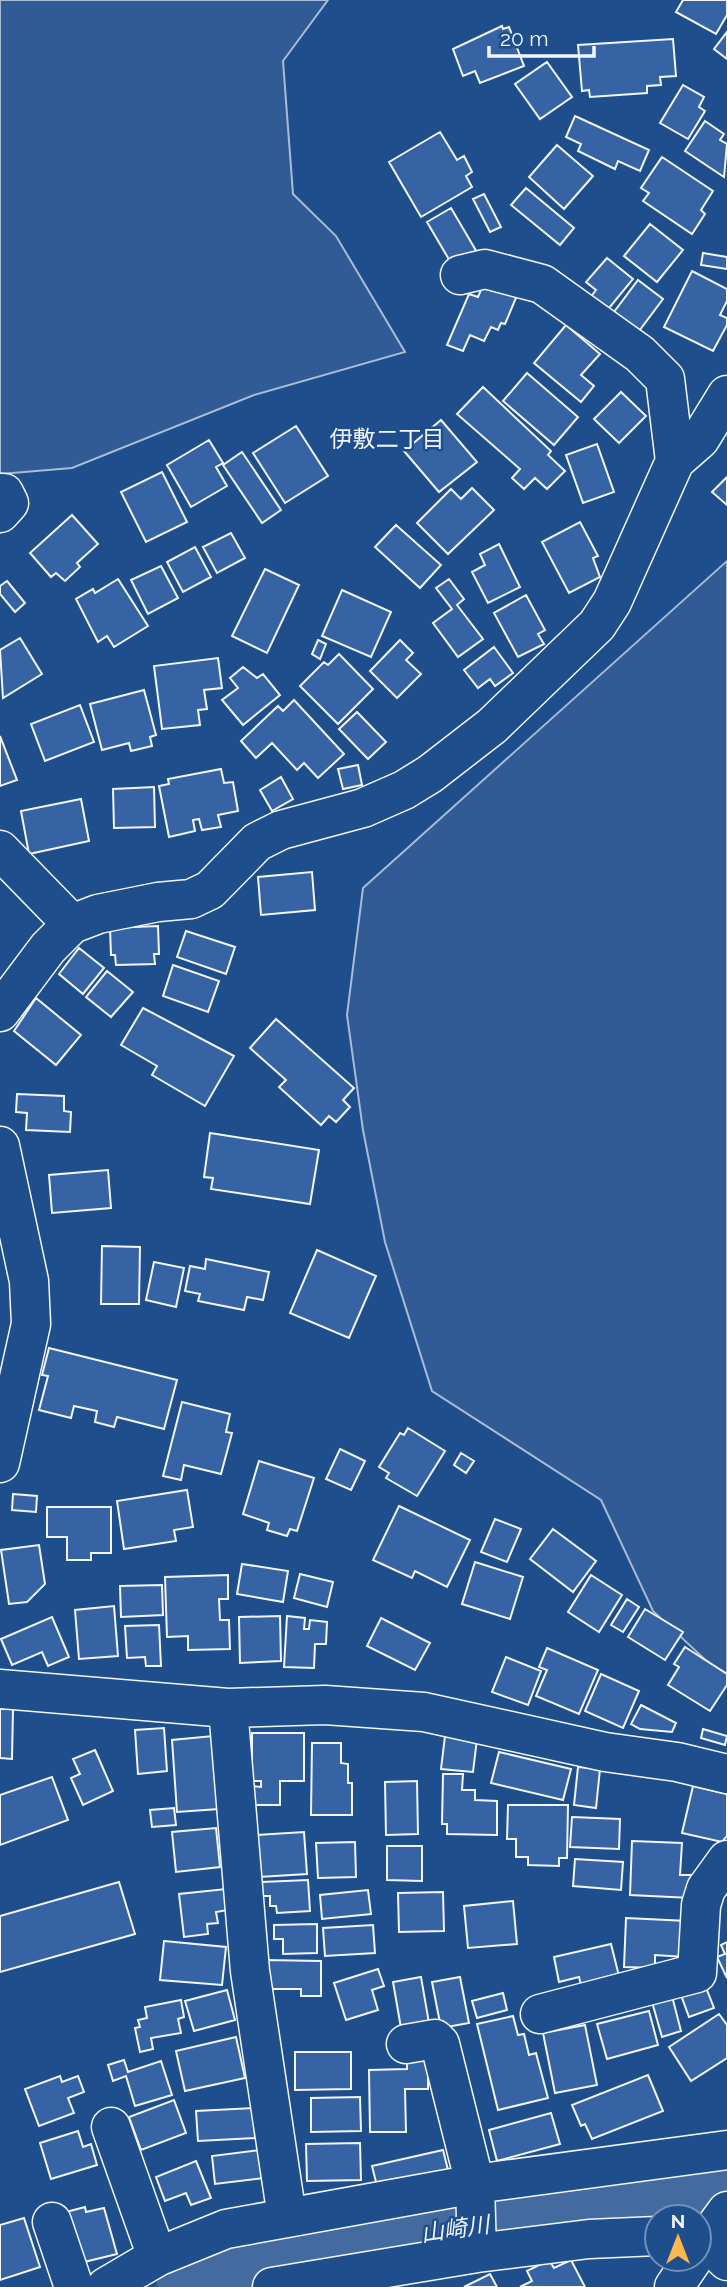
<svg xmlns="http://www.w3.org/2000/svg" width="727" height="2287" font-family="Raleway,'Noto Sans JP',sans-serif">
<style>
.built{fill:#305b95;stroke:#a8bbd7;stroke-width:2}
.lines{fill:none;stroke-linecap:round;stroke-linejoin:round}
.river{stroke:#446ba0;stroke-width:63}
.building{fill:#3563a3;stroke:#f2f6ff;stroke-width:2}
.minor-casing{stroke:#f2f6ff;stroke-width:41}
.major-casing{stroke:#f2f6ff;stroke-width:41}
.minor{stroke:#1f4e8c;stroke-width:38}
.major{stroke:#1f4e8c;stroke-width:38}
.labels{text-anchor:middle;stroke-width:5;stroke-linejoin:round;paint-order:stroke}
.neighbourhood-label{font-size:23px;fill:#f2f6ff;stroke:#1f4e8c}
.water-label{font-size:23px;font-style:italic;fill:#f2f6ff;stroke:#1f4e8c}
</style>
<rect width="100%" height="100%" fill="#1f4e8c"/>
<path class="built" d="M0,0H328L283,61L293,194L336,236L405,352L254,395L72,468L0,474Z
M727,561V1680L653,1611L601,1500L432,1391L385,1242L363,1130L347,1015L363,888Z"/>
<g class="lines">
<path class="river" d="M188,2287L234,2261L520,2219L727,2182"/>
</g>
<path class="building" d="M683,0H727V15L716,34L676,12Z
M502,26L503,29L509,27L524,66L480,83L475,71L463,76L453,49Z
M727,32V59L714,49Z
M673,39L676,76L660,77L661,85L647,86V93L590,97L589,90L582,91L578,45Z
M547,62L572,97L540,119L515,84Z
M683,85L704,97L699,107L705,111L688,139L660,123Z
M575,116L649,150L640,171L618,161L615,169L578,151L581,144L566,137Z
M705,121L724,134L720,140L727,144L724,177L685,151Z
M440,132L457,160L464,156L472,172L466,176L472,187L421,217L389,162Z
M557,145L593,176L564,209L529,177Z
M662,157L713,191L701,210L705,214L692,234L643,201L649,193L641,188Z
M526,188L574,228L560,245L511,205Z
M484,194L501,227L490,232L473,199Z
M451,208L478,254L454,268L427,222Z
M650,224L683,250L657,282L624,256Z
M703,253L727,257V269L701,265Z
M607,258L633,279L605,313L589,299L596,290L586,282Z
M692,271L727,289V301L720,315L727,318V325L713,351L664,327Z
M638,280L663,299L639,331L614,312Z
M483,285L502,293L504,287L518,293L505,324L501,323L498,330L491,327L484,341L470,335L463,351L447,345L469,294L478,297Z
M566,325L600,354L581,375L594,386L581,402L534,363Z
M527,373L578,417L554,445L503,401Z
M483,387L551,451L548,455L565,471L547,489L535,478L524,489L512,478L520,469L457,414Z
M621,392L646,416L619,443L594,419Z
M441,420L477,462L439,492L404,451Z
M296,426L328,476L285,503L253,453Z
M209,440L223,463L216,467L227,486L191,507L167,465Z
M597,444L614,492L583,503L566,455Z
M242,452L281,510L262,523L223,465Z
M162,472L187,522L146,542L121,492Z
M727,477V505L712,492Z
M472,488L494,510L448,554L417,523L451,489L461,499Z
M72,515L98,544L77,563L80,567L65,581L56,573L51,577L30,553Z
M580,522L598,556L593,558L600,577L569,593L542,542Z
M396,525L441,565L420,588L375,547Z
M231,533L245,558L217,573L203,547Z
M499,544L520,587L488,603L472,572L485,565L480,554Z
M195,547L211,577L183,592L167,562Z
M161,566L178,598L148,614L131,580Z
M265,569L299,585L267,653L232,636Z
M118,579L148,626L114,647L107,636L98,642L76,599L93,589L95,593Z
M449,579L464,599L457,605L483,639L458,657L433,623L452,609L436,588Z
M7,581L25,603L15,612L0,594V586Z
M342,590L391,612L371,657L322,636Z
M526,595L545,630L538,634L544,644L518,657L494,613Z
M20,638L42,674L3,698L0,650Z
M318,640L326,644L320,659L312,654Z
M400,640L413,653L406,660L421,674L397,698L370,671Z
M494,647L513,673L495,686L490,679L478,688L464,670Z
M339,654L373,689L338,724L300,686L324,662L328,665Z
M218,658L222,688L204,690L207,709L198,710L200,725L162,729L154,666Z
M243,667L257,678L263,674L280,695L243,725L222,700L238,688L230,678Z
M144,690L156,735L150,737L152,746L131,751L129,743L102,750L90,704Z
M294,700L344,754L318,778L304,763L297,770L272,743L256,758L241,741L278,706L283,711Z
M80,705L94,742L45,761L31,724Z
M357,712L386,742L368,759L339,729Z
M0,736L17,780L0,786Z
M358,765L362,785L343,789L338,769Z
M221,769L224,783L233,782L238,811L218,815L221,827L202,830L199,819L193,820L195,831L169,837L159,786L169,784L168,779Z
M281,777L293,799L272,811L260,790Z
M154,787L155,827L114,828L113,789Z
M81,799L89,841L29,854L21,811Z
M312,872L315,910L261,915L258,877Z
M158,926L159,954H154L155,964L116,965L115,955H111L110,928Z
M186,931L235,947L226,974L177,957Z
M79,948L104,968L83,994L59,974Z
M173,965L219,981L208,1012L163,996Z
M107,971L133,992L111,1017L86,997Z
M36,998L81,1035L56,1065L14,1031Z
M143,1008L234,1056L205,1106L152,1075L157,1066L121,1045Z
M276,1019L354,1088L343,1100L350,1107L336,1122L329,1116L321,1125L279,1087L286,1080L250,1048Z
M17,1094L64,1096V1111L71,1112L70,1132L26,1130L27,1113L16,1112Z
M210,1133L319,1150L310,1204L211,1189L213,1178L204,1177Z
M108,1170L111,1208L52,1213L49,1175Z
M102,1246L140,1247L139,1304H101Z
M317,1250L376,1276L349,1338L290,1313Z
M206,1259L269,1272L263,1300L247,1297L244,1310L198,1301L200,1294L185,1291L190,1266L205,1269Z
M154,1262L184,1268L176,1307L146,1300Z
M49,1348L177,1380L164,1429L117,1417L114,1427L95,1422L97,1411L74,1406L71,1418L39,1410L48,1376L42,1375Z
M182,1402L230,1414L226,1432L232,1433L221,1474L184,1465L181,1480L163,1476Z
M408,1428L445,1451L417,1496L386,1478L389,1473L379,1467L400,1433L404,1435Z
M340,1449L365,1461L351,1490L326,1479Z
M461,1453L474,1461L466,1473L454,1465Z
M259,1461L314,1478L297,1531L290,1529L287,1536L267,1530L269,1523L243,1514Z
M187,1490L193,1527L174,1530L176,1541L124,1549L117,1501Z
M13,1494L37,1496L36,1512L12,1510Z
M399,1506L470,1540L447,1587L415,1571L412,1578L373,1560Z
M47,1507H111V1553H91V1560H67V1537H47Z
M495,1519L521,1529L507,1562L481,1552Z
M553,1529L596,1561L573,1592L530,1559Z
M39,1545L45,1584L27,1602L9,1604L1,1550Z
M475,1562L523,1577L510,1619L462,1604Z
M242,1564L288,1571L283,1602L237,1594Z
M300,1574L333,1582L327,1607L294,1598Z
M228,1575V1599H219L220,1620H229L230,1649L188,1650V1636L167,1637L165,1577Z
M591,1575L622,1595L599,1632L568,1612Z
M162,1585L163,1615L121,1617L120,1586Z
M627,1599L639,1607L623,1632L611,1625Z
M114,1606L118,1656L79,1659L75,1610Z
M645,1609L683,1632L665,1660L628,1637Z
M280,1616L281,1661L240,1663L239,1617Z
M287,1616L305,1618L304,1629H309L310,1620L327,1622L326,1644H315L314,1668L284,1667Z
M52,1617L69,1657L48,1666L42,1652L12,1665L1,1639Z
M381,1618L430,1643L415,1670L367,1646Z
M159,1625L161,1666H146L145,1657L127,1658L125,1626Z
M685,1647L727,1674V1685L710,1711L668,1685L679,1667L674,1664Z
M547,1648L598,1670L579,1714L536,1696L547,1670L539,1667Z
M506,1657L541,1671L528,1705L492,1692Z
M601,1674L639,1691L623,1728L585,1711Z
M641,1705L676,1723L672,1732L640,1729L631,1724Z
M0,1709H13L12,1759L0,1758Z
M164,1728L167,1771L138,1774L135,1730Z
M703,1729L727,1736L725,1745L701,1738Z
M252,1733H304V1781H280V1805H252V1786L261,1787V1781H252Z
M213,1736L219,1809L177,1812L172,1740Z
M445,1736L477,1739L473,1772L441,1769Z
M312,1743H341V1763L348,1764V1783H352V1815H311Z
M95,1750L113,1791L83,1805L71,1778L80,1774L73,1759Z
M499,1752L571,1769L563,1800L491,1783Z
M578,1767L600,1769L596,1808L574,1805Z
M443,1774H463L462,1790H475V1800L497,1801V1835L447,1834V1824H442Z
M52,1777L68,1820L0,1845V1795Z
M417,1781L418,1834L386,1835L385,1782Z
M693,1786L727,1794V1836L722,1842L682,1833Z
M508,1805H568L567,1858H559V1866L528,1865V1857H516V1839H507Z
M174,1808L176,1825L152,1827L150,1810Z
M572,1817L620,1819L619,1849L570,1847Z
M216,1828L220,1867L176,1872L172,1832Z
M304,1832L307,1874L259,1877L257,1835Z
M632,1841L682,1843L680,1875H692L691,1898L630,1895Z
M355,1842L356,1877L318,1878L316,1843Z
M387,1846H422V1881L387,1880Z
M575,1859L623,1862L621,1890L573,1886Z
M308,1880L310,1911L277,1913L276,1906H270V1896H262V1882Z
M119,1882L135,1934L0,1972V1916Z
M226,1889L228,1910L216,1912L218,1923L207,1924L208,1934L184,1937L179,1894Z
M368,1890L371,1914L322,1919L320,1895Z
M443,1892L444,1931L399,1932L398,1893Z
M513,1901L517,1944L468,1948L464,1906Z
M626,1918L687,1921L685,1957L655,1955V1968L624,1967Z
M317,1924V1953L283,1954V1939H274V1925Z
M373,1925L375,1953L325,1956L323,1928Z
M164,1941L226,1947L222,1985L160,1980Z
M727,1942V1978L717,1957L725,1954L721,1945Z
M611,1944L620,1980L582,1989L579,1977L559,1982L554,1957Z
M265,1960L321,1961V1996H301V1989H264Z
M378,1969L384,1986L372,1990L378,2010L346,2020L334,1983Z
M421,1977L429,2023L401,2028L393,1982Z
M460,1977L469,2023L441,2028L432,1982Z
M705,1985L714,2008L689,2017L681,1995Z
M227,1990L235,2020L194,2031L185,2001Z
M503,1993L507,2010L477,2018L472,2001Z
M672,1996L681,2031L662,2037L652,2002Z
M181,2000L184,2017L178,2019L181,2033L151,2038L153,2049L140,2052L135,2028L140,2027L138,2020L147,2018L145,2007Z
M649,2011L658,2045L607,2059L597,2024Z
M719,2014L727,2025V2058L691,2081L669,2047Z
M513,2016L518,2035L524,2034L529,2055L536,2053L548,2098L498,2110L477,2024Z
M585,2025L597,2085L555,2093L543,2033Z
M236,2037L245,2078L185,2091L176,2051Z
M295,2052H351V2089L295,2090Z
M124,2060L128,2072L161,2061L172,2095L135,2106L126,2076L113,2081L108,2065Z
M407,2060H428V2089H405L406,2132H370L369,2070L407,2069Z
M648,2075L663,2111L592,2139L585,2124L581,2126L572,2105Z
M60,2076L62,2082L78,2076L84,2092L68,2098L74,2113L39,2126L25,2089Z
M360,2097L361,2131L311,2132V2098Z
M174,2100L186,2133L141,2150L129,2117Z
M254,2108L255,2138L198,2141L196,2111Z
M551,2113L560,2144L497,2161L489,2130Z
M78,2131L83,2147L91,2144L97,2165L51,2179L40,2143Z
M360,2143L361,2180L307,2181L306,2144Z
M261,2150L264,2178L215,2184L212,2156Z
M443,2150L449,2174L378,2190L372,2166Z
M196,2161L211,2198L191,2205L186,2193L165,2201L156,2177Z
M85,2207L86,2212L104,2208L117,2254L80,2263L66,2212Z
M24,2218L40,2267L0,2280V2225Z
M549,2260L554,2268L571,2260L585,2287H520L532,2281L527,2271Z
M490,2274L497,2287H464Z"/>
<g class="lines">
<g class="minor-casing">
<path id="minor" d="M460,275L485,269L542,284L640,354L665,379L675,461
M0,493H4L9,503L0,513
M0,850L72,924
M0,1012L48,948L72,924L98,914L158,902L191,899L210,890L257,842L281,830L363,808L404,790L430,774L492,726L597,625L612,602L675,461L700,439L727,395
M0,1146L29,1281L31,1324L0,1463
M0,1689L228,1708L325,1705L424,1712L605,1752L677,1762L727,1774
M228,1708L250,1971L287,2217
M540,2014L697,1973L701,1905L706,1889L727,1860
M406,2044L435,2039L440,2044L475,2184L477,2253
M111,2127L157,2257
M52,2222L74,2287
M699,2240H705L727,2261
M106,2287L157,2257L226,2229L475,2184L727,2150
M272,2287L477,2253L589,2239L657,2236"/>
</g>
<g class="major-casing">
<path id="major" d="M699,2249L727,2211
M674,2287L693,2259"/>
</g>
<use href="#minor" class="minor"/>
<use href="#major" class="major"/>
</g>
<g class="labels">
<g class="neighbourhood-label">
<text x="387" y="447">伊敷二丁目</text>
</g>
<g class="water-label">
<text transform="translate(455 2229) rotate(-8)" y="8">山崎川</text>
</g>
</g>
<g transform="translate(678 2238)"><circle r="33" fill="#1f4e8c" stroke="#7391ba" stroke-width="2"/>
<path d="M0-5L12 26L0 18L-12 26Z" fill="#ffb74d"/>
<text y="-10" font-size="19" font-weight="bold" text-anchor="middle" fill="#f2f6ff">N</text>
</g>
<path d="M489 46v10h105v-10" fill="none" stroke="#f2f6ff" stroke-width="3.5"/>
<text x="500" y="46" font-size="21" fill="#f2f6ff" stroke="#1f4e8c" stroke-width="5" paint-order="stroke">20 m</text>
</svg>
